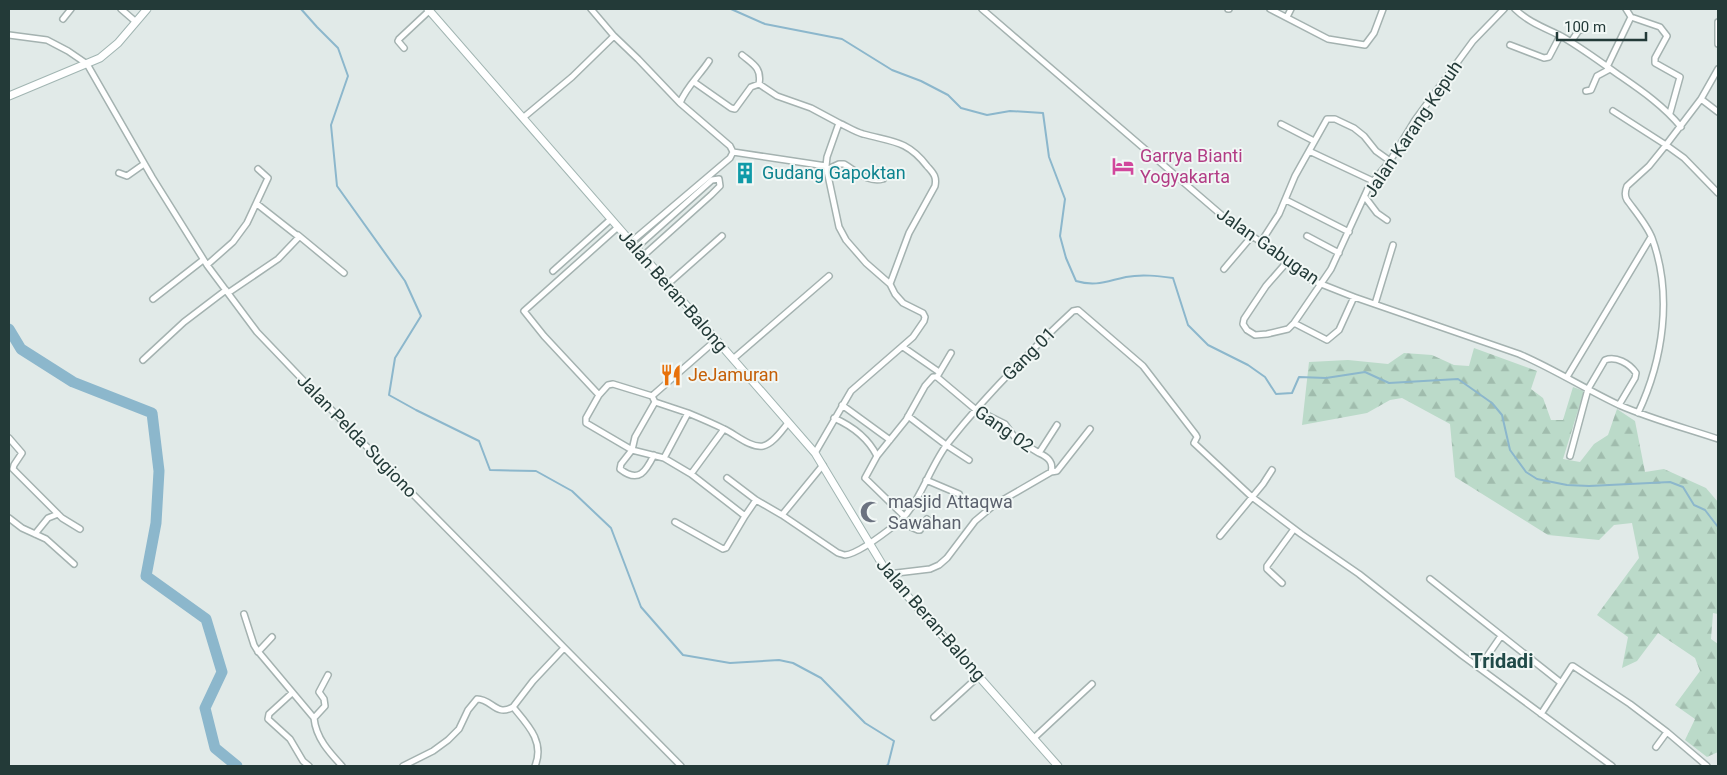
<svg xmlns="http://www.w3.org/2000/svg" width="1727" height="775" font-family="Roboto,sans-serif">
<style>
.forest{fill:url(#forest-firs)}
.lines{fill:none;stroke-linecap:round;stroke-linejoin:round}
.stream{stroke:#8cb7cc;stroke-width:2}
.river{stroke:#8cb7cc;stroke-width:11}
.street-casing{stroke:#a4b2b0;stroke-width:8}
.secondary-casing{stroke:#a1b5b2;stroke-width:9}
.street{stroke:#fff;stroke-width:5}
.secondary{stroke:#fff;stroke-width:7}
.labels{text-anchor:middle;stroke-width:4;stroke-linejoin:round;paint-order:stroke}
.street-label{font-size:18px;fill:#233a38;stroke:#f1f7f5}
.hotel-label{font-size:18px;fill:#b23c85;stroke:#f1f7f5;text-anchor:start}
.culture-label{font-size:18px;fill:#0d838f;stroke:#f1f7f5;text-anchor:start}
.food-label{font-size:18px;fill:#c56008;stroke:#f1f7f5;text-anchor:start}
.worship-label{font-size:18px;fill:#5b616d;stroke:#f1f7f5;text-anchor:start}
.quarter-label{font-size:20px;font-weight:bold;fill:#204a48;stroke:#f1f7f5}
</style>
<defs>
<pattern id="forest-firs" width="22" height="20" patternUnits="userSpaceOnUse" patternTransform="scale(1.25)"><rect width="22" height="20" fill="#bbdac9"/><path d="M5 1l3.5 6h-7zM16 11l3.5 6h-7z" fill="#a0bcad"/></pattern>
</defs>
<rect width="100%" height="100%" fill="#e1eae8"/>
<path class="forest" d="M1474,348L1537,371L1531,389L1543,398L1551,420H1563L1573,387L1584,391L1563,459L1580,462L1594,444L1608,435L1617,409L1635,421L1645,472L1664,469L1706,488L1718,502V614L1713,613L1711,639L1718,644V752L1707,757L1685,740L1695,719L1675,705L1700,671L1695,658L1658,633L1637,661L1622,668L1628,637L1597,615L1639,558L1632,523L1614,525L1599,540L1548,535L1455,477L1450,424L1402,398L1390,400L1367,413L1302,425L1309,362L1348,360L1388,364L1404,353L1432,355L1454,365L1469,366Z"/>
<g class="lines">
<path class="stream" d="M301,9L317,27L338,48L348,76L331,125L337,186L405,281L421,316L395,358L389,395L416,410L479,441L490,470L536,471L572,491L611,528L641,607L683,655L730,663L779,660L793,663L821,678L865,723L894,741L888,765L886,766
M731,9L765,24L842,39L892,70L921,81L948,95L961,108L987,115L1010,111L1043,113L1049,157L1065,199L1060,236L1066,258L1076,281C1096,287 1107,281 1126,277C1142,274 1158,276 1173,278L1188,325L1208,345L1248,365L1265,377L1276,394L1292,393L1299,377L1326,378L1365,372L1389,383L1458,379L1492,403L1502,415L1510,450L1526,472L1537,479L1567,485L1589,486L1670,482L1683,487L1694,505L1705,510L1718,527"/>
<path class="river" d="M9,329L21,349L73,382L152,413L159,471L156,523L146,576L206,619L222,672L205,708L215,748L237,766"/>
<g class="street-casing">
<path id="street" d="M121,9L136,22
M982,9L1225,218L1261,242L1311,280L1354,297L1519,354C1554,369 1585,389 1619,405C1651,419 1685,428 1718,439
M1228,9H1229
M1270,9L1328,39L1365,45L1374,33L1383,9
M1515,9C1528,22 1545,28 1561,36C1580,47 1598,60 1616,73C1639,89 1662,104 1681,127
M1626,9L1631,17L1660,27L1667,36L1655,58V63L1680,77L1670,113
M1287,17L1291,9
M63,19L71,9
M1718,22V44
M9,35L47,40L68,51L87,64L152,177L207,265L257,332L391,472L681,766
M614,36L638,59L680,103
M1571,42L1579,30H1583
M1510,45L1544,58L1549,57L1560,36
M404,48L398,41L399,39L430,10
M742,55C753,64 762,68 759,84
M709,61C700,75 686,87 680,103L730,146L733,152
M1607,67L1631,17
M1718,69L1701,99L1666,145L1684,158L1718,193
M694,82L731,108L735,109L751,87L759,84L777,96L811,108L839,123L827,157L826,166L839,227L846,240L866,263L890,284L895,294L903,303L923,313L925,317L924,321L913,337L851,391L815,453
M1586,91L1591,90L1597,76L1610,69
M1701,99L1718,112
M1613,111L1666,145L1649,166L1627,186C1625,191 1624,195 1627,200C1635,211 1647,225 1652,238C1673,295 1663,360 1638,413
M524,117L572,77L614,36L591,9
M839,123C846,126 855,132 863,134C892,142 907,140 927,166C933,173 937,176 935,186L909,233L890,284
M1281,124L1314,141
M1309,151L1373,181
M733,152L826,166
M826,170L839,164H844C856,171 868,183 883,179
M119,173L127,176L144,164
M1365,197L1377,213L1387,220
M1286,200L1349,232
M618,227L524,311L544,336L599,395L586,418V423L632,450L664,458L691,474L745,516L756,500
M298,235L344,273
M1307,236L1339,253
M631,242L730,158L733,152
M1261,242L1279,214L1295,176L1327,119H1335L1354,128L1364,136L1376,151L1390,161
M636,248L712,180L719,179L720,186L711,195L643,256
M1287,262L1266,286L1244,319L1243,324L1247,330L1255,335L1267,334L1288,329L1294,323L1331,269L1369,186L1390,161L1415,120L1473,41L1504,9
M207,265L233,242L247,223L268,178L258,169
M1224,269L1252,236
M553,271L611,219
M668,284L722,236
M228,293L278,259L299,237L257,204
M153,299L203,260
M1375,304L1393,245
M1294,323L1327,340L1339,330L1354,297
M903,347L939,372
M733,359L829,276
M143,360L184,322L226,290
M938,375L951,353
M1567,377L1651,237
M599,395L608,385L613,384L652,396L655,402L635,437L632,450L621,464L620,469C639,484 646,471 654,455
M652,396L716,340
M655,402L688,413
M842,405L890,440
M908,416L946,445L969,460
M834,418C852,426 868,438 877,456L865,478L904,516
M9,438L22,453L14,465L13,469L62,518L80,529
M1039,453C1048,457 1054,462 1051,472
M877,456L906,420L925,386L933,377H937L975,409L1005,424L1016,439L1039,453L1057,425
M1570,456L1588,389L1605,360C1616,356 1629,363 1636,373L1635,378L1619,405
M664,458L688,413C700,418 712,423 724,429C735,434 750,448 763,446C773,444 782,430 788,423
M691,474L724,429
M727,478L756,500L782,515L838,553C839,553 844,555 845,555C858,554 890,529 900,521C921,501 930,466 948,443C985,396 1029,352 1073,311L1078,310L1143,366L1196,435L1197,437L1194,443L1252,497L1301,534L1359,574L1463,656L1612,766
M926,480L959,494
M782,515L823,465
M9,518L22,528L46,539L74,564
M902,519L911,527L918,530H920L927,519
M675,522L723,549L726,548L745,516
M35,534L48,518L58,514
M1220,536L1263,484L1272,470
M888,574L930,569L939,565L947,558L975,521L994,505L1051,472L1057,471L1090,429
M1430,579L1560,682
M1282,583L1267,569V566L1294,529
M244,614L254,645L257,650L314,718C316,738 329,752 342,766
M258,652L272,637
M1479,668L1501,636
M292,693L269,714L268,719L290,739L303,761L309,766
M1541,714L1572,666H1573L1630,704L1667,732L1707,766
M934,717L979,676
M314,718L325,706L324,699L319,692L328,675
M1034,738L1092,684
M1656,747L1667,732
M403,766L433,751L448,740L459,729L468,710L477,699C492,699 496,717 513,707
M535,766C545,742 528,725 513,707L533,681L564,648"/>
</g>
<g class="secondary-casing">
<path id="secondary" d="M428,9L815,453L888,574L1058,766
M9,96L100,58L118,43L147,9"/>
</g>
<use href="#street" class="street"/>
<use href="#secondary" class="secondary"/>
</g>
<defs>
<g id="hotel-bare" transform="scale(1.725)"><path d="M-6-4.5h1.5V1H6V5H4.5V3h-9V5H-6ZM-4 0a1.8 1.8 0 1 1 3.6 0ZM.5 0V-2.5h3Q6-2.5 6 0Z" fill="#d1479c" stroke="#f1f7f5" stroke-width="2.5" paint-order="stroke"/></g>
<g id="building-bare" transform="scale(1.725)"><path d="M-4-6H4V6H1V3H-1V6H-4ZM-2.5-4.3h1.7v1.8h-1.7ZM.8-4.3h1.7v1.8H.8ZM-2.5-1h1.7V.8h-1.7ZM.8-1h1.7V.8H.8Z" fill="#0f9aa8" stroke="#f1f7f5" stroke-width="2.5" paint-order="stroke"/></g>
<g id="restaurant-bare" transform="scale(1.725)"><path d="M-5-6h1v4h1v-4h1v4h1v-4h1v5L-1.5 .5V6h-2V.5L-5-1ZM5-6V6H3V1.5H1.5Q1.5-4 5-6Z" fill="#e8710a" stroke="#f1f7f5" stroke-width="2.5" paint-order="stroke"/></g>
<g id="mosque-bare" transform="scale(1.725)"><path d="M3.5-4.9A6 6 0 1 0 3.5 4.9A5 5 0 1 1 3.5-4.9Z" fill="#6b7280" stroke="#f1f7f5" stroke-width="2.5" paint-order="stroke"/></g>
</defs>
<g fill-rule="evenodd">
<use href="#hotel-bare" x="1123" y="166"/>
<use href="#building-bare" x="745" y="173"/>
<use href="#restaurant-bare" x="671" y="375"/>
<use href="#mosque-bare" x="871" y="512"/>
</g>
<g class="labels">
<g class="street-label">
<text transform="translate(1413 129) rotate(-56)" y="6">Jalan Karang Kepuh</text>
<text transform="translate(1268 246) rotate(35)" y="6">Jalan Gabugan</text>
<text transform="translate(673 291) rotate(49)" y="6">Jalan Beran-Balong</text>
<text transform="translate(1029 354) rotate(-45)" y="6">Gang 01</text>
<text transform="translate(1004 429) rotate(35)" y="6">Gang 02</text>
<text transform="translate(357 436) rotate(46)" y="6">Jalan Pelda Sugiono</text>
<text transform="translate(931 620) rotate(49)" y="6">Jalan Beran-Balong</text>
</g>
<g class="hotel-label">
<text x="1140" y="162">Garrya Bianti<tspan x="1140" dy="21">Yogyakarta</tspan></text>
</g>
<g class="culture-label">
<text x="762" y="179">Gudang Gapoktan</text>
</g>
<g class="food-label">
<text x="688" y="381">JeJamuran</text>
</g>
<g class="worship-label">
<text x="888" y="508">masjid Attaqwa<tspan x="888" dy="21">Sawahan</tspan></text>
</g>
<g class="quarter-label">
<text x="1502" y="668">Tridadi</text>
</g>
</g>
<rect width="1727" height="775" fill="none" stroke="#233a38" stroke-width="20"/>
<path d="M1557 32v8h89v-8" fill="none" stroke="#233a38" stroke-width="2.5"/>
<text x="1564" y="32" font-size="15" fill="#233a38" stroke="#f1f7f5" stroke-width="4" paint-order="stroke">100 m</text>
</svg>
